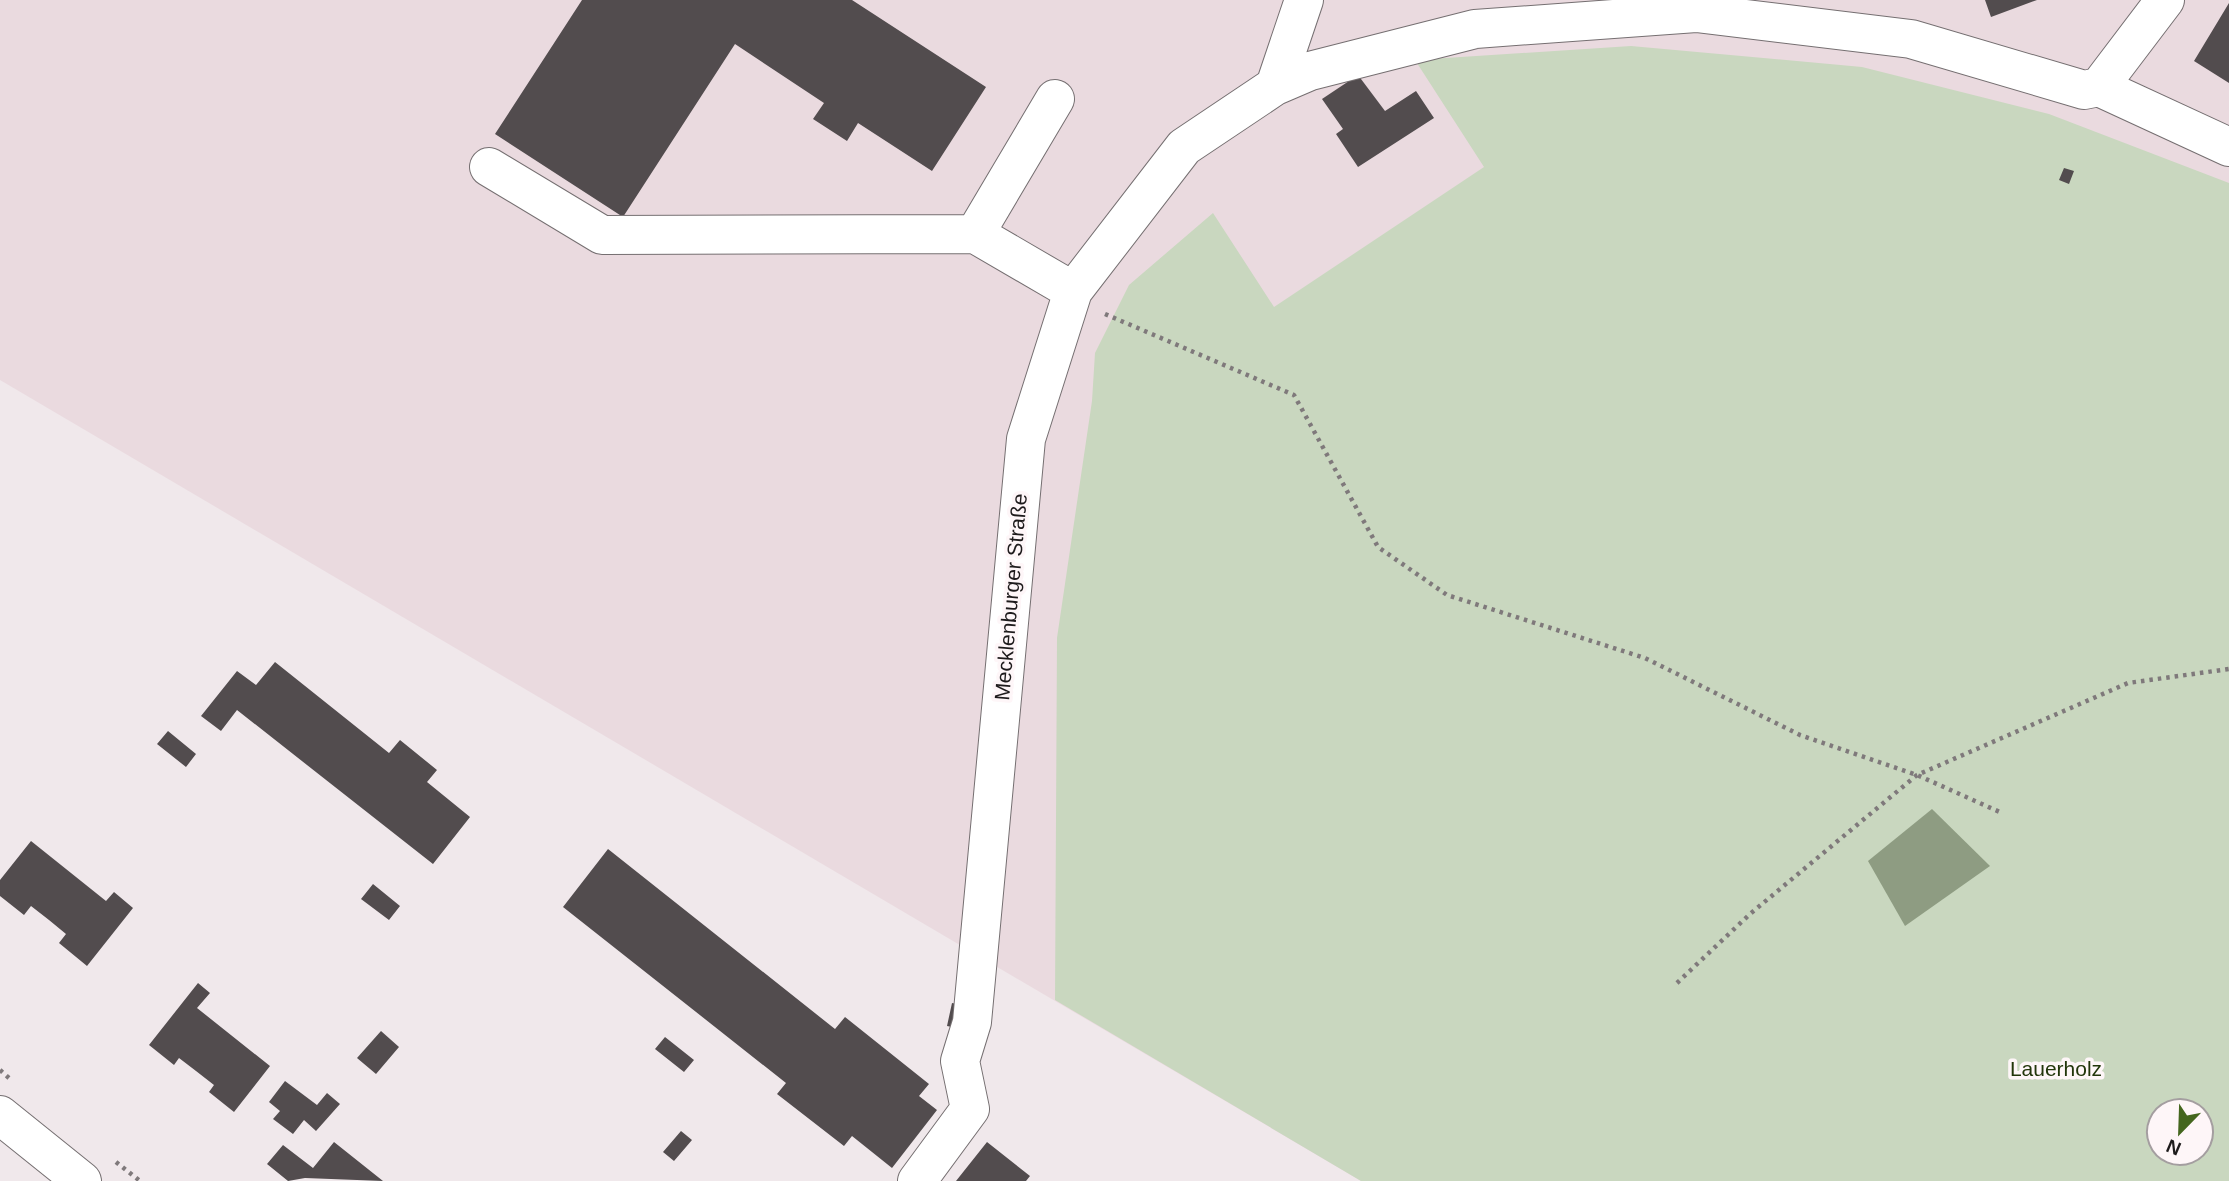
<svg xmlns="http://www.w3.org/2000/svg" width="2229" height="1181" font-family="Arial,sans-serif">
<style>
.built{fill:#eadadf}
.green{fill:#c9d7bf;fill-rule:evenodd}
.water{fill:#8e9c82}
.building{fill:#524c4e}
.lines{fill:none;stroke-linecap:round;stroke-linejoin:round}
.minor-casing{stroke:#756f71;stroke-width:40}
.path{stroke:#7f797b;stroke-width:4.5;stroke-dasharray:3.5 5;stroke-linecap:butt}
.minor{stroke:#fff;stroke-width:38}
.labels{text-anchor:middle;stroke-width:7;stroke-linejoin:round;paint-order:stroke}
.street-label{font-size:21px;fill:#1e1b1c;stroke:#fef6f8}
.park-label{font-size:21px;fill:#22360b;stroke:#fef6f8}
</style>
<rect width="100%" height="100%" fill="#f0e8eb"/>
<path class="built" d="M0,0H2229V866L1361,1181L0,380Z"/>
<path class="green" d="M1631,46L1862,67L2049,114L2229,183V1181H1361L1055,1000L1057,638L1092,401L1095,353L1129,285L1213,213L1274,307L1484,167L1415,60ZM2159,1111H2201V1153H2159Z"/>
<path class="water" d="M1932,809L1990,866L1905,926L1868,861Z"/>
<path class="building" d="M582,0H852L986,87L932,171L858,123L847,141L813,119L824,103L735,44L623,217L495,134Z
M1985,0H2037L1991,17Z
M2229,3V83L2194,61Z
M1358,75L1385,111L1416,91L1434,118L1358,167L1336,134L1343,129L1322,99Z
M2064,168L2074,171L2069,184L2059,180Z
M275,662L389,753L400,740L437,770L427,782L470,817L433,864L237,710L221,731L201,716L237,671L256,685Z
M168,731L196,754L186,767L157,744Z
M31,841L106,901L114,892L133,908L87,966L59,943L66,934L49,920L31,906L24,915L0,896V880Z
M608,849L835,1029L845,1017L929,1084L919,1096L937,1110L892,1168L852,1136L844,1146L777,1094L786,1083L563,907Z
M373,884L400,906L389,920L361,899Z
M198,983L210,993L197,1008L270,1066L234,1112L209,1092L214,1085L196,1071L179,1058L174,1065L149,1045Z
M952,1003L967,1006L962,1029L947,1026Z
M381,1031L399,1047L376,1074L357,1058Z
M665,1037L694,1060L684,1072L655,1049Z
M285,1081L317,1105L327,1093L340,1104L316,1131L304,1120L293,1134L273,1119L280,1111L269,1102Z
M681,1131L692,1140L674,1161L663,1152Z
M334,1142L383,1181L305,1178L288,1181L267,1164L283,1145L313,1168Z
M987,1142L1030,1176L1026,1181H956Z"/>
<g class="lines">
<g class="minor-casing">
<path id="minor" d="M1275,86L1304,0
M2099,87L2229,147
M1055,99L975,234L1073,291
M489,167L602,235L975,234
M0,1115L82,1181
M917,1181L970,1109L960,1061L972,1022L1026,439L1073,291L1184,147L1275,86L1310,71L1475,29L1696,13L1911,39L2084,90L2099,87L2165,0"/>
</g>
<path class="path" d="M1105,314L1294,395L1378,547L1447,595L1645,658L1800,735L1917,775L2002,813
M1677,983L1750,914L1917,775L2128,683L2229,669
M0,1070L10,1079
M116,1162L140,1181"/>
<use href="#minor" class="minor"/>
</g>
<g class="labels">
<g class="street-label">
<text transform="translate(1011 597) rotate(-85)" y="7">Mecklenburger Straße</text>
</g>
<g class="park-label">
<text x="2056" y="1076">Lauerholz</text>
</g>
</g>
<g transform="translate(2180 1132) rotate(203)"><circle r="33" fill="#fef6f8" stroke="#a49ea0" stroke-width="2"/>
<path d="M0-5L12 26L0 18L-12 26Z" fill="#44661e"/>
<text y="-10" font-size="19" font-weight="bold" text-anchor="middle" fill="#1e1b1c">N</text>
</g>
</svg>
